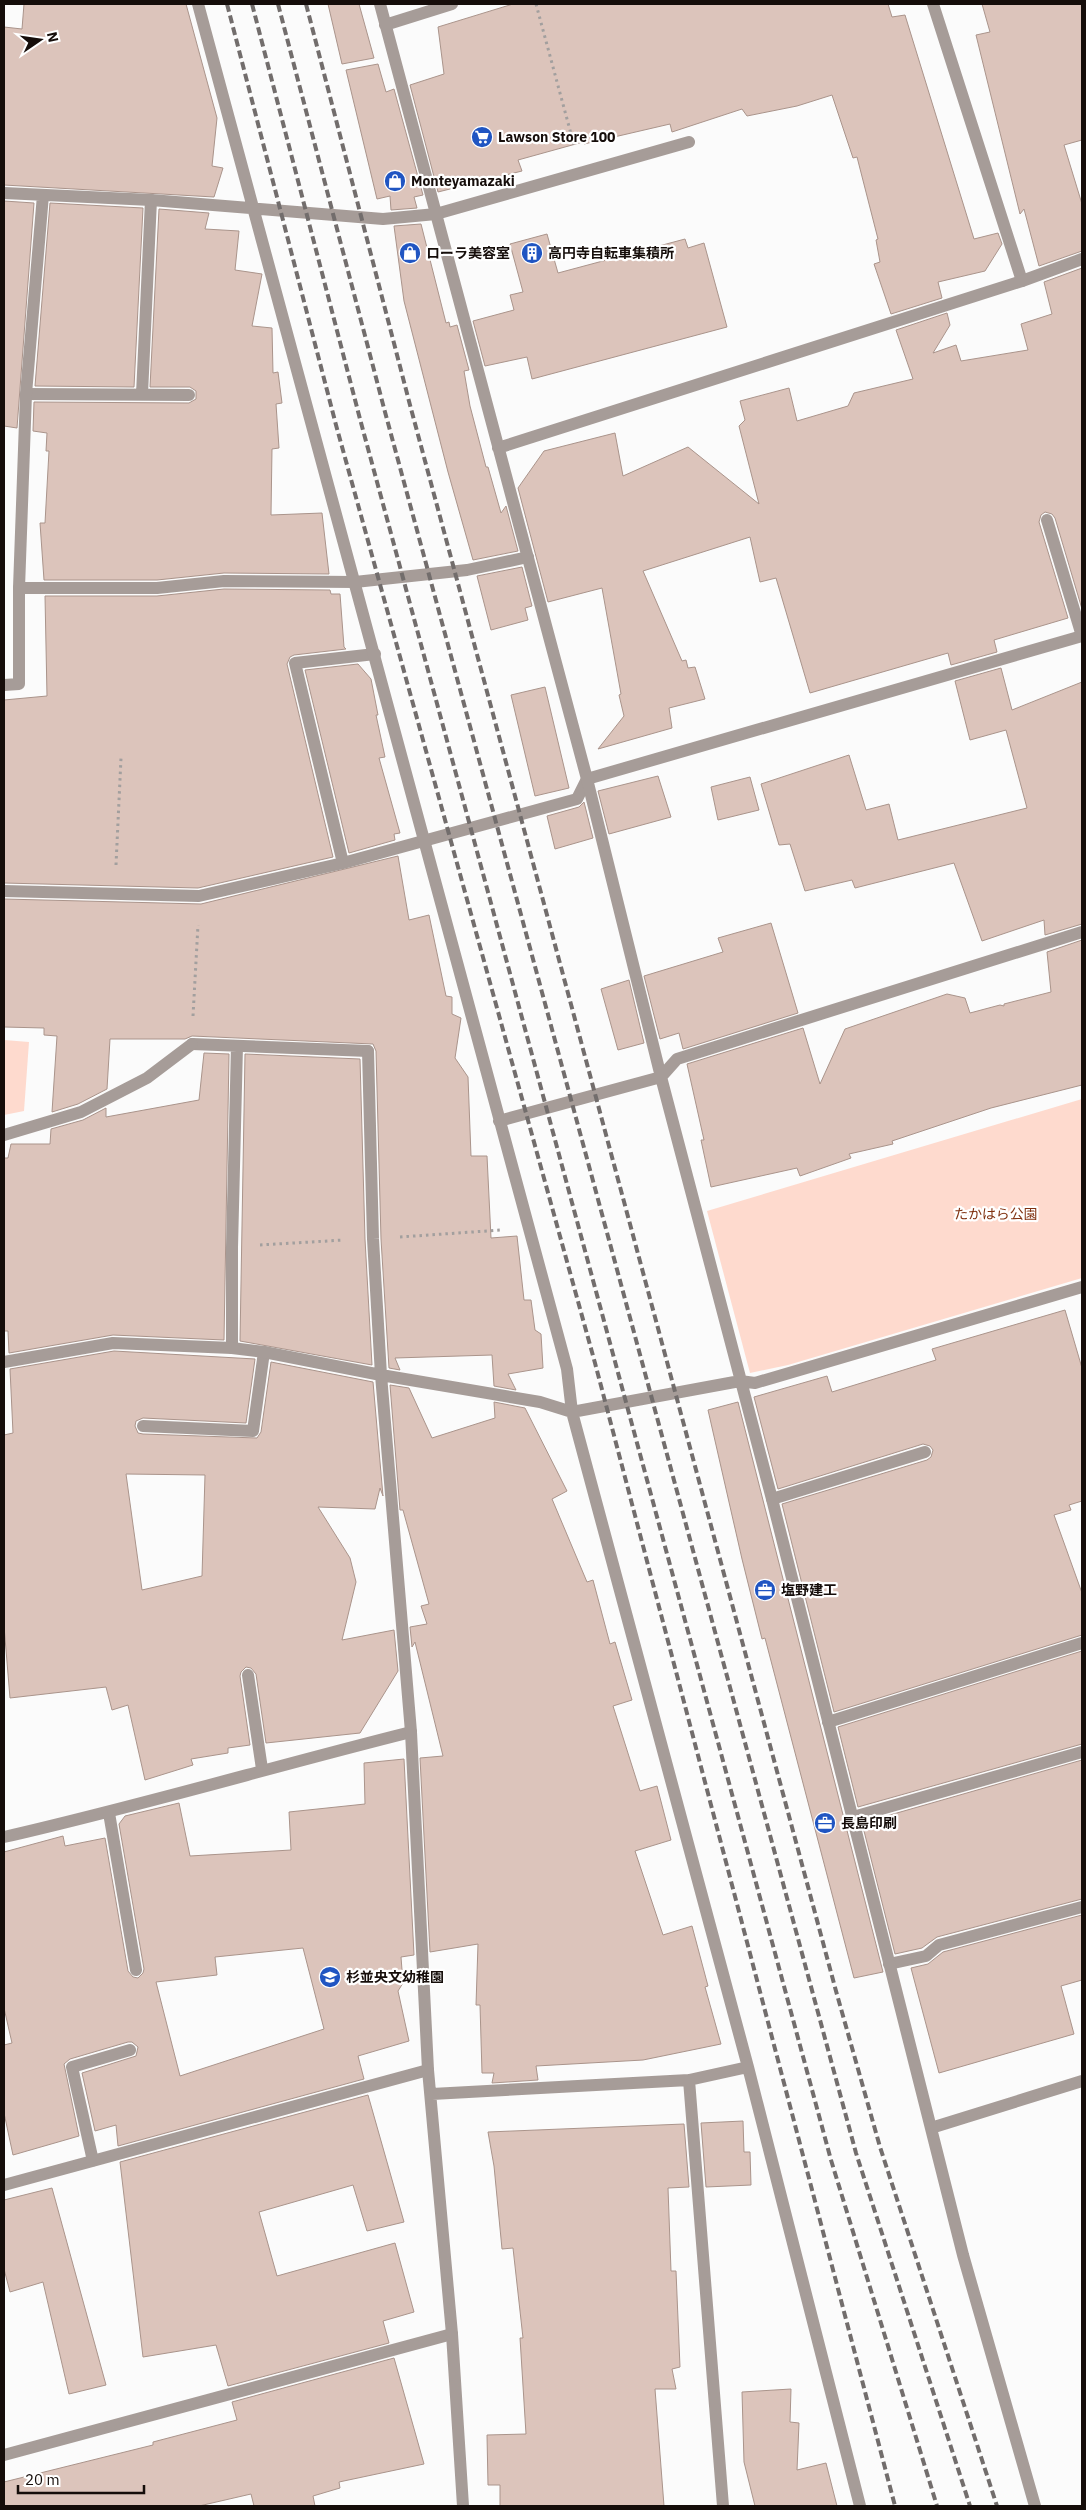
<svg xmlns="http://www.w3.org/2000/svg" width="1086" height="2510" font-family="'IBM Plex Sans','Noto Sans JP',sans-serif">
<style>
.green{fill:#fedace}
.building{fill:#dcc4bb;stroke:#aa948b;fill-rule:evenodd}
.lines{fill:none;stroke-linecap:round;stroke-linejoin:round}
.path{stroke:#a29f9e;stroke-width:3;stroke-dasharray:2.5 4;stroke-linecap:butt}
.service{stroke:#a69c98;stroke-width:12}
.minor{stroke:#a69c98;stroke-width:12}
.rail{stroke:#726d6c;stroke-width:4;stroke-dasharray:8 4;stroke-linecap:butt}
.labels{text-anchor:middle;stroke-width:4.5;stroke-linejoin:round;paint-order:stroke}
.poi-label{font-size:14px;font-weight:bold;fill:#150d0a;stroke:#fff;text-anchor:start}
.park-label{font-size:14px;fill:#813211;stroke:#fff}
</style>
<rect width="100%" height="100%" fill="#fbfbfb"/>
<path class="green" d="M4,1040L29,1042L24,1111L4,1115Z
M1082,1099V1278L788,1365L750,1373L707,1211Z"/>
<path class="building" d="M24,4H186L217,118L212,166L223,168L214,197L4,185V27L22,29Z
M328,4H359L374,58L342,64Z
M513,4H888L892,17L905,15L974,239L998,233L1002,244L985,271L938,282L942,298L891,314L874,264L880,262L876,240L878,239L857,157L853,158L832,95L797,106L747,116L742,109L672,132L670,124L584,144L583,142L518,160L522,171L438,192L410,85L444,74L438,27Z
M982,4H1082V140L1064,145L1082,204V251L1039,266L1024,209L1020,214L976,35L990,32Z
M378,64L386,92L394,89L423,195L414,197L417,208L391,210L390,196L377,199L346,70Z
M4,201L34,203L17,428L4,426Z
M50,203L143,208L134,387L35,386Z
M159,209L209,213L205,229L239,231L235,270L262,274L252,326L272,328L273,373L278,372L282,403L276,404L279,448L272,449L271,515L322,513L329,574L224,573L157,580H44L40,523H45L49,451H46L47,433L33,431L34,402L189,403L196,399V391L190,387H150Z
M421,224L446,323L449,322L450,327L457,325L469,370L464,371L470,406L486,467H488L501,513L506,506L518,551L473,560L448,472L404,301L394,226Z
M547,234L558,273L685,239L688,248L704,243L727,327L532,379L527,357L485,366L473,321L514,310L510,295L523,292L510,244Z
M1082,268V609L1055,518L1052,514L1045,512L1041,515L1039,522L1068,618L994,640L997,652L951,665L948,653L810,693L776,578L760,582L750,537L643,571L682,661L686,660L688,668L695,667L705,699L669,708L672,728L598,749L624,716L619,695L621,694L602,588L548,602L518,488L544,451L615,433L623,476L688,447L759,504L739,426L745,420L740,401L789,388L797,421L848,406L854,393L913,379L896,330L947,313L950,325L933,353L956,345L961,361L1028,350L1021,324L1052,314L1044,282Z
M522,567L532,606L525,608L528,620L491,630L477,576Z
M224,589L330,590L331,594H340L344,647L346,649L294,655L290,657L287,664L333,857L198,888L4,883V700L47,696L45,596H157Z
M358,664L371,679L378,715H376L385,757L379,758L400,833L394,834L395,840L349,853L305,670Z
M1001,668L1012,710L1082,682V924L1045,935L1044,920L982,941L954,863L855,888L852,880L805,891L790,844L779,845L761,784L849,755L866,810L889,804L898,840L1027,808L1006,730L970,740L955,681Z
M545,687L569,788L535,796L511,695Z
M658,776L671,817L609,834L598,791Z
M750,777L759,810L718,820L711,787Z
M584,802L593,838L555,849L547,816L579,807Z
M398,856L409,920L429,915L446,996L452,997V1014L461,1018L455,1058L468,1077L471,1156H487L491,1238L517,1236L524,1300H531L535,1330L541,1334L543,1368L508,1374L516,1390L494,1386L492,1355L395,1358L400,1370L389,1368L381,1239L376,1051L373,1044L192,1036L185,1039H110L107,1089L78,1104L52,1112L57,1036L44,1035V1028L4,1027V899L201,904Z
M771,923L798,1013L683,1049L679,1033L660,1039L644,976L723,952L718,938Z
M1082,940V1085L991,1108L892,1141L893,1144L849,1154L851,1158L800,1176L797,1168L711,1187L701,1140H704L687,1064L803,1028L820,1084L845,1029L947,994L965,998L970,1013L1000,1005L1004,1006V1004L1051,992L1047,952Z
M629,980L644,1043L618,1050L601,989Z
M204,1053L229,1054L224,1340L113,1335L9,1353L8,1331H4V1158H8L11,1144H50L51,1129L83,1120L106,1108V1117L199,1100Z
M245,1054L360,1059L365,1239L372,1365L240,1341Z
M1065,1310L1082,1368V1501L1069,1505L1071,1510L1054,1515L1082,1593V1635L834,1712L782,1504L927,1460L931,1457L933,1450L930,1446L923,1444L778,1489L754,1397L827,1376L832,1392L936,1360L932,1349Z
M114,1351L255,1359L246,1423L143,1418L136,1421L135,1426L138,1433L143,1434L257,1438L261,1432L271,1362L373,1382L383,1496L380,1488L375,1509L318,1507L350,1558L356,1582L342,1640L394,1630L398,1671L360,1733L266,1743L256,1674L251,1668L246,1667L241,1672L240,1676L250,1745L228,1748V1753L191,1759L193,1765L145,1780L128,1705L112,1710L106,1687L10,1698L4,1626V1435L13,1433L10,1369ZM126,1474L205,1475L202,1576L142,1590Z
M390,1385L409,1388L432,1438L495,1418L494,1402L525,1408L567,1491L552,1499L587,1582L593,1580L610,1644L615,1642L632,1700L613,1706L640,1791L657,1786L671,1840L635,1851L663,1935L692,1926L708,1986L705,1987L721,2044L643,2060L536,2066L538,2080L492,2083L494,2073H482L480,2005H476L478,1944L430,1952L420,1758L443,1756L415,1642L412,1647L410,1627L427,1624L421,1606L429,1604L403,1510H400Z
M738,1402L883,1972L854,1978L765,1638L762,1639L742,1559L708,1410Z
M1082,1651V1744L858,1807L838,1727Z
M404,1759L414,1955L401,1957L403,1983L398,1991L409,2041L358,2056L364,2079L118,2146L116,2125L95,2131L82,2073L136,2056L138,2047L132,2042H128L70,2059L64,2064L79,2136L13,2155L4,2113V2045L12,2043L4,2008V1852L63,1836L65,1846L105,1838L128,1971L133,1977L138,1978L143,1973L144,1969L119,1824L125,1816L179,1803L190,1856L291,1850L289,1812L365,1804L364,1763ZM303,1948L324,2029L180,2076L156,1982L217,1975L215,1957Z
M1082,1760V1899L937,1937L922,1948L895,1954L862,1823Z
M1082,1915V1980L1061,1986L1074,2034L939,2073L911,1968L928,1964L943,1952Z
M368,2095L404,2222L367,2231L353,2185L259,2212L277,2276L395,2243L414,2312L383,2321L389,2343L228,2386L216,2345L143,2357L120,2162Z
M743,2121L744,2152H750L751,2185L706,2187L701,2123Z
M684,2124L689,2187L668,2188L671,2271H676L680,2367L672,2369L676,2389H655L664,2506H500V2485H488L487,2435L526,2434L520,2338H523L513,2248L502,2249L494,2166L488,2132Z
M52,2188L106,2385L69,2394L43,2282L10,2292L4,2269V2200Z
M394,2358L424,2464L339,2482L340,2488L313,2496L315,2506H254L251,2494L199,2506H4V2482L153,2445V2442L237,2420L232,2402Z
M791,2389L790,2422L799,2423L797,2470L826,2463L837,2506H755L744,2462L742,2392Z"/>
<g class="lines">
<path class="path" d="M536,4L574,145
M116,865L121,758
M193,1016L198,925
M400,1237L501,1230
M260,1245L344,1240"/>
<path class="service" d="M933,4L1022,281
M26,394L189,395
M142,394L151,200
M1047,520L1082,636
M19,588H157L224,581L355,582L467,570L528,557
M343,863L295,663L375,654
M4,891L199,896L343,863L577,799L587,779
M192,1044L368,1051
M232,1348V1247L237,1046
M143,1426L253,1431L264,1352
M772,1499L925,1452
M248,1675L262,1769
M828,1722L1082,1643
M109,1813L136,1970
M853,1817L1082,1752
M4,1837C140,1806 275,1766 411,1732
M889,1964L926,1956L939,1945L1082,1907
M93,2161L72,2067L130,2050
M4,2185L428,2070
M4,2455L452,2334"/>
<path class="minor" d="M198,4L567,1369L572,1412L748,2067L860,2506
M380,4L587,779L661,1077L772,1499L963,2255L1035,2506
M385,25L452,4
M4,193L151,200L383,219L436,214L689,142
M498,448L1022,281L1082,259
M4,685L19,684V588L26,394L43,195
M587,779L1082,636
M368,1051L373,1239L381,1375L411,1732L428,2070L452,2334L463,2506
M499,1121L661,1077L677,1059L1082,932
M4,1135L81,1112L147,1078L192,1044
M4,1362L113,1343L232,1348L264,1352L381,1375L540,1402L572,1412L740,1381L755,1383L1082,1287
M689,2080L723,2506
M432,2094L689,2080L748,2067
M931,2128L1082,2081"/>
<path class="rail" d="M227,4L336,425L595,1363L895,2506
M252,4L360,419L831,2160L937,2506
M278,4L385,412L856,2153L970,2506
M306,4L410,405L836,1991L880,2147L997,2506"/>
</g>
<defs>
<g id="supermarket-disc" transform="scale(1.125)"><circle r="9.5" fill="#2055c2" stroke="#fff"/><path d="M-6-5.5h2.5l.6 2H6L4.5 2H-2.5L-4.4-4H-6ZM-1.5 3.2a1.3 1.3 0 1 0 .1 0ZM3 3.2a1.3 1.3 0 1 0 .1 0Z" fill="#fff"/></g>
<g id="shop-disc" transform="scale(1.125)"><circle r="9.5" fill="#2055c2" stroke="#fff"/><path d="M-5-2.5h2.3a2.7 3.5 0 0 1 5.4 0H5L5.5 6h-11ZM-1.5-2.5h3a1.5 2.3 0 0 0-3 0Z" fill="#fff"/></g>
<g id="building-disc" transform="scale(1.125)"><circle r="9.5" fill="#2055c2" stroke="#fff"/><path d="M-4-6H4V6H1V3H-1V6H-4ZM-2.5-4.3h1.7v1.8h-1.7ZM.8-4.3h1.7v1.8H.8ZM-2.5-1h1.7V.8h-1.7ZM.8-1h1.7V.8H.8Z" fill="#fff"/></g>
<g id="office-disc" transform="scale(1.125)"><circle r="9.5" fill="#2055c2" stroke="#fff"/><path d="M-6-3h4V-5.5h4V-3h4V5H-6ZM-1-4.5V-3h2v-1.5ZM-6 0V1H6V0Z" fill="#fff"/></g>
<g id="school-disc" transform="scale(1.125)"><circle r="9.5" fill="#2055c2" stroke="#fff"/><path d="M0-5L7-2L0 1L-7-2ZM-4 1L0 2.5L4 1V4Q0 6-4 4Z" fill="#fff"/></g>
</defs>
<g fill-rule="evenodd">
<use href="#supermarket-disc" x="482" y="137"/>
<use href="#shop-disc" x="395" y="181"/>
<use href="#shop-disc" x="410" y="253"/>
<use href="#building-disc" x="532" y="253"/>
<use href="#office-disc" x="765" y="1590"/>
<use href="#office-disc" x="825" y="1823"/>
<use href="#school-disc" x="330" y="1977"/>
</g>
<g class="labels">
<g class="poi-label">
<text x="498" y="142">Lawson Store 100</text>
<text x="411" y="186">Monteyamazaki</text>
<text x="426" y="258">ローラ美容室</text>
<text x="548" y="258">高円寺自転車集積所</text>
<text x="781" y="1595">塩野建工</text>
<text x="841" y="1828">長島印刷</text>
<text x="346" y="1982">杉並央文幼稚園</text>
</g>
<g class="park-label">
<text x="996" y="1219">たかはら公園</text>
</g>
</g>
<rect width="1086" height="2510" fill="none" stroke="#150d0a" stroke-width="10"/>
<g transform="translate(40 40) rotate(77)" stroke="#ffffff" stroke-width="4" paint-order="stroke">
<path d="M0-4L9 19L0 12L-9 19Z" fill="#150d0a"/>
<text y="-8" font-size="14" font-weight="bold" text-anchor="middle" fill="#150d0a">N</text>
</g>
<path d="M18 2485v8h126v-8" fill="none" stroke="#150d0a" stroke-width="2.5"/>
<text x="25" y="2485" font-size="15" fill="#150d0a" stroke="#ffffff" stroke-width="4" paint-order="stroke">20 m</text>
</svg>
